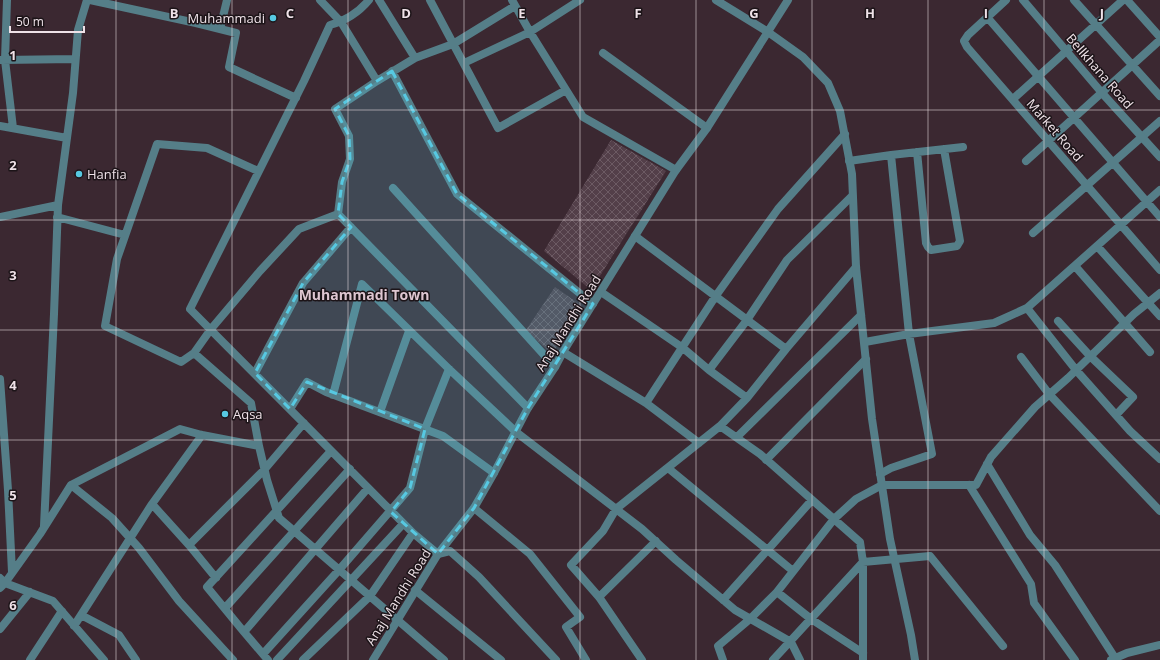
<svg xmlns="http://www.w3.org/2000/svg" width="1160" height="660" font-family="'Open Sans',sans-serif">
<style>
.building{fill:url(#building-cross-hatch)}
.lines{fill:none;stroke-linecap:round;stroke-linejoin:round}
.minor{stroke:#557e88;stroke-width:8}
.tertiary{stroke:#557e88;stroke-width:8}
.marked{fill:#57c9e2;fill-opacity:0.2;stroke:#57c9e2;stroke-width:3;stroke-dasharray:8 5;stroke-linejoin:round}
.grid{fill:none;stroke:#efe2e8;stroke-width:1;stroke-opacity:0.55}
.poi-dot{fill:#57c9e2;stroke:#1c1418;stroke-width:1.5}
.labels{text-anchor:middle;stroke-width:3;stroke-linejoin:round;paint-order:stroke}
.poi-label{font-size:13px;fill:#efe2e8;stroke:#1c1418;text-anchor:start}
.street-label{font-size:13px;fill:#efe2e8;stroke:#1c1418}
.neighbourhood-label{font-size:14px;font-weight:bold;fill:#dec6d1;stroke:#1c1418}
.grid-label{font-size:13px;text-anchor:middle;font-weight:bold;fill:#efe2e8;stroke:#1c1418;stroke-width:3;stroke-linejoin:round;paint-order:stroke}
</style>
<defs>
<pattern id="building-cross-hatch" width="8" height="8" patternUnits="userSpaceOnUse"><rect width="8" height="8" fill="#533f49"/><path d="M0 0l8 8M0 8l8-8" fill="none" stroke="#6c5a63"/></pattern>
</defs>
<rect width="100%" height="100%" fill="#3b2831"/>
<path class="building" d="M611,140L666,171L591,290L544,251Z
M555,287L582,306L552,354L526,330Z"/>
<g class="lines">
<path class="minor" d="M7,0L5,60L13,128
M90,0L196,23L236,33L229,67L296,98
M320,0L341,22L377,81
M369,0C359,12 345,21 330,25L304,81L190,309L413,533L438,554L450,551L479,577L556,660
M379,0L415,58
M430,0L498,128L566,90
M512,0L530,32L583,117L676,170
M1006,0L968,35L964,41L967,47L1160,270
M1074,0L1160,96
M1127,0L1160,37
M987,17L1160,217
M220,29L227,0
M603,53L707,128
M1,60L75,59
M464,63L530,32L580,0
M392,71L457,194L593,304
M1013,99L1123,0
M0,126L67,138
M917,152L926,243L928,247L931,250L957,246L960,241L944,149
M891,155L963,147
M849,161L891,155L909,334L932,454L891,468L880,474
M1026,161L1160,40
M393,188L555,367
M338,214L342,182L350,159L349,136L335,109L377,81L415,58L453,44L515,6
M338,214L528,408
M0,217L58,205
M57,217L125,235
M1033,233L1160,121
M635,236L786,349
M1097,246L1160,316
M1075,266L1150,352
M856,267L786,349L747,398L720,426L760,454L860,542L863,562V660
M601,292L683,348L709,370L747,398
M1027,308L1076,370L1130,431L1160,459
M1058,321L1090,356L1133,397L1116,415
M865,342L909,334L994,323L1027,308L1160,190
M563,352L646,403
M194,353L181,362L105,326L117,259L157,144L207,148L258,171
M1021,357L1049,394L1160,511
M709,370L747,320L787,260L852,196
M255,373L303,283L351,227
M0,379L8,490L12,572
M333,395L362,284L449,369L516,432L616,509L720,426
M290,409L307,382L326,392L443,436L494,473
M380,412L409,331
M737,437L861,315
M699,443L646,403L715,297L778,209L845,134
M259,446L251,403L194,353L211,329L260,271L299,229L338,214
M766,460L866,359
M987,464L1030,535L1055,565L1115,658
M668,468L793,571
M71,485L112,518L139,548L179,601L233,660
M969,485L1031,584L1034,603L1075,660
M152,504L189,545
M474,508L530,554L580,617L566,627L586,660
M44,526L54,314L58,205L73,93L78,30L87,0
M0,578L5,583L40,534L71,485L180,429L202,435L259,446L267,480L279,518L444,660
M216,578L189,545L264,470L304,423
M0,588L5,583L53,601L104,660
M415,590L501,660
M599,597L571,565L603,531L616,509L642,529L676,560L735,610L791,642L800,660
M723,600L812,500
M225,608L350,469
M81,615L119,635L136,660
M74,626L152,504L202,435
M0,629L30,592
M244,632L207,587L331,451
M863,653L811,619L777,592L834,519L856,499L882,485H976L991,457L1035,407L1068,378L1134,314L1160,293
M263,654L339,570L410,488L425,429L449,369
M30,660L62,611
M268,660L244,632L368,488
M277,660L403,524
M303,660L370,596L413,533
M642,660L599,597L656,541
M723,660L718,646L750,619L777,592
M773,660L863,562L930,556L1003,646
M1111,660L1127,653L1160,645"/>
<path class="tertiary" d="M716,0L768,32L803,57L828,83L840,111L852,174L856,267L872,419L890,539L911,635L915,660
M1023,0L1102,93L1160,157
M373,660L438,554L474,508L494,473L528,408L555,367L563,352L676,170L707,128L788,0"/>
</g>
<path class="marked" d="M392,71L457,194L593,304L528,408L474,508L438,554L391,512L410,488L425,429L307,382L290,409L255,373L303,283L351,227L338,214L342,182L350,159L349,136L335,109Z"/>
<path class="grid" d="M116,0V660M232,0V660M348,0V660M464,0V660M580,0V660M696,0V660M812,0V660M928,0V660M1044,0V660M0,110H1160M0,220H1160M0,330H1160M0,440H1160M0,550H1160"/>
<g class="poi-dot">
<circle cx="273" cy="18" r="4"/>
<circle cx="79" cy="174" r="4"/>
<circle cx="225" cy="414" r="4"/>
</g>
<g class="labels">
<g class="poi-label">
<text x="265" y="23" text-anchor="end">Muhammadi</text>
<text x="87" y="179">Hanfia</text>
<text x="233" y="419">Aqsa</text>
</g>
<g class="street-label">
<text transform="translate(1100 71) rotate(49)" y="5">Bellkhana Road</text>
<text transform="translate(1055 130) rotate(49)" y="5">Market Road</text>
<text transform="translate(568 323) rotate(-58)" y="5">Anaj Mandhi Road</text>
<text transform="translate(398 597) rotate(-58)" y="5">Anaj Mandhi Road</text>
</g>
<g class="neighbourhood-label">
<text x="364" y="300">Muhammadi Town</text>
</g>
</g>
<g class="grid-label">
<text x="174" y="18">B</text>
<text x="290" y="18">C</text>
<text x="406" y="18">D</text>
<text x="522" y="18">E</text>
<text x="638" y="18">F</text>
<text x="754" y="18">G</text>
<text x="870" y="18">H</text>
<text x="986" y="18">I</text>
<text x="1102" y="18">J</text>
<text x="13" y="60">1</text>
<text x="13" y="170">2</text>
<text x="13" y="280">3</text>
<text x="13" y="390">4</text>
<text x="13" y="500">5</text>
<text x="13" y="610">6</text>
</g>
<path d="M10 26v6h74v-6" fill="none" stroke="#efe2e8" stroke-width="2"/>
<text x="16" y="26" font-size="12" fill="#efe2e8" stroke="#1c1418" stroke-width="3" paint-order="stroke">50 m</text>
</svg>
